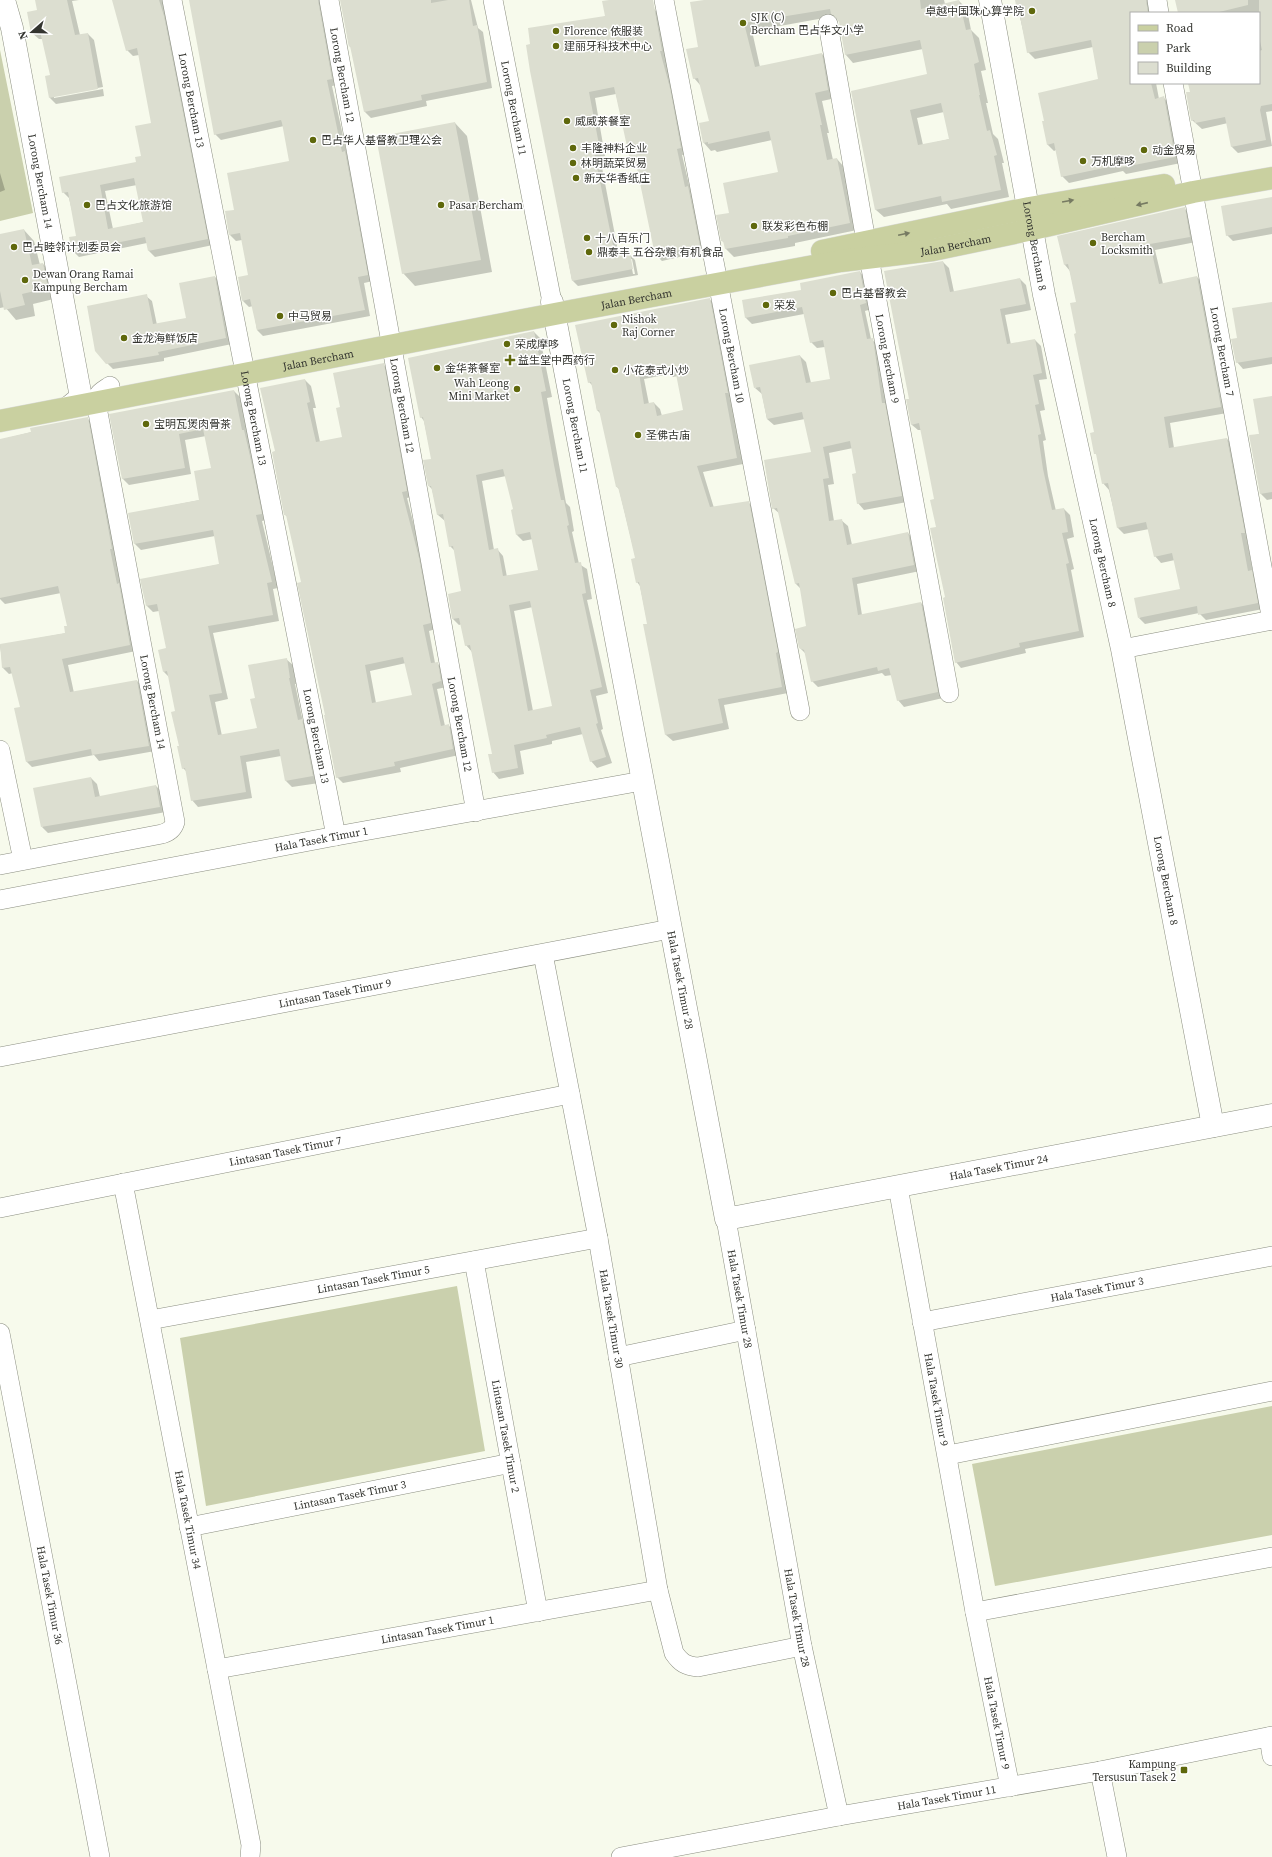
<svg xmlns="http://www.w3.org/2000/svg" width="1272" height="1857" font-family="'Source Serif 4','Noto Sans SC',serif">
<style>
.green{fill:#cad0ad}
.shadow{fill:#0003;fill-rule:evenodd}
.building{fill:#dcded0;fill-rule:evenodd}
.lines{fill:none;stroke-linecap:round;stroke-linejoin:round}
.minor-casing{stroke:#8b8e81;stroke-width:20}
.tertiary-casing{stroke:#8b8e81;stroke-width:23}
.primary-casing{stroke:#dadada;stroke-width:23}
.minor{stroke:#fff;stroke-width:19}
.tertiary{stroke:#fff;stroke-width:22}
.primary{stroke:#c9d0a0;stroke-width:22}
.oneway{fill:#767a62}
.poi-dot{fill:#5f680c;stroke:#fff;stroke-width:1.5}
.labels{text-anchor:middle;stroke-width:3;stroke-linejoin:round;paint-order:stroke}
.poi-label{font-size:11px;fill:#33342f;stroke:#fff;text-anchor:start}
.street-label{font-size:11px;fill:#33342f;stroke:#fff}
</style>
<rect width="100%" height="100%" fill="#f7faec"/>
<path class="green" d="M0,50L33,213L0,221Z
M457,1286L485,1451L206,1506L180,1338Z
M1272,1406V1535L995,1586L972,1464Z"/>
<path class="shadow" d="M36,0H79L72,1L80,35L88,34L94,40L103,87L54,96V98L103,89L104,96L56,104L50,98L51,76L43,39H39L32,33L38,11Z
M113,0H163L213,245L155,257L149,251L147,243L79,257L73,251L78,236L69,198L63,192L137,163L143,157L152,123L139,55L133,56L127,50ZM137,185L144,222L113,229L105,191Z
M190,0H325L337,85L332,86L347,154L351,158L373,281L364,283L370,316L263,336L257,330L253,306L249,307L243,301L249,276L242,240L236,241L230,235L236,210L290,162L284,126L221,140L215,134Z
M341,0H471L478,28L483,32L492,88L426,101L427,106L371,118L365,112L352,48L349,46Z
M614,0H630L654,9L660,15L686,154L682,155L690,189L694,193L705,251L662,261L656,255L637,165L631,159L616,94L595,98L605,156L600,157L619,256L629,254L635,260L638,275L578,286L572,280L527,46L606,16ZM630,259H632L635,274H633Z
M710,0H944L945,4L959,1L967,9L971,30L979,38L986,70L981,71L988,103H986L993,134L998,139L1004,163H1002L1009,197L951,209L947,204L884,217L876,210L852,92L928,75L923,49L853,63L846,55L840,22L835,16L752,31L760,67L822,54L829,62L836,98L822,101L829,133H827L833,160L837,159L844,167L857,230L795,243V246L734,257L726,249L725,243L722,241L730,214L779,173L772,140L717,152L715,150L711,151L704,143L710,122L701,86L694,78ZM944,112L950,139L923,145L917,118Z
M1016,0H1148L1153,13H1131V83H1156L1159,99L1164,98L1170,104L1181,163L1126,174L1123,171L1069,183L1062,176L1056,150L1054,151L1047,144L1099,80L1093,47L1035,59L1028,52Z
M1178,0H1272V111L1266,112L1272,146L1238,153L1232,147L1228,123L1202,129L1192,120L1191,92L1189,83H1259V13H1179Z
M455,123L467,136L492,272L415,286L403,273Z
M0,173L5,190L0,192Z
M1272,198V234L1233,241L1227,235Z
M1184,208L1190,214L1196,242L1155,250L1163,284L1197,277L1203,283L1227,413L1170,423L1174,448L1227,439L1233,445L1250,539H1247L1253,573L1257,578L1263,609L1206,620L1199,613L1145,624L1139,618L1181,589L1175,560L1161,563L1155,556L1149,529L1124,534L1118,528L1109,490L1103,483L1098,456L1095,453V433L1078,334L1077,303L1070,271L1065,265L1058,237Z
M24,230L34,241L40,265L43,264L54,275L58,298L33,304L35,316L16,320L5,307L0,308V235Z
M943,262L949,268L954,292L1020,279L1026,285L1031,310L1005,315L1011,345L1035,340L1041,346L1047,379L1039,380L1045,410L1040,411L1046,440L1043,441L1048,476L1056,511L1064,509L1070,515L1074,537L1067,539L1074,569L1071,570L1084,637L1025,649L1026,653L961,668L956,662L937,527L935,500L922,430H918L912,425L910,400Z
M860,272L866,279L872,309L865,311L871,339L878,345L907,502L864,510L858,503V474L853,448L829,453L834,484L828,485L834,521L841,520L848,526L852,545L908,533L914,540L920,571L857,584L862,615L921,603L927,609L943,698L904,707L898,700L892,675L885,676L882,673L818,687L812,681L806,654L800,648L808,627L801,589L796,584L780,514L773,508L812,453L805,419L774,425L767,419L762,394L755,388L800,356L806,362L811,383L831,380L825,347L817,348L811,342L804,314L752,324L746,318L743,301L802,291Z
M215,277L221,283L232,344L164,358V361L113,369L107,363L146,296L152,301L157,325L187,319Z
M709,299L716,305L743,464L703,472L714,508L748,502L755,509L788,693L724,705L729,729L673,741L666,735L644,625H648L640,586L637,582L636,559L619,489L617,487L601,414L597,410L593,386L589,382ZM669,374L673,377L678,376L684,411L662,416L660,409L654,403L649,404L644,379Z
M1272,303V364L1243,369L1237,362Z
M534,332L540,338L552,397L547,398L566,503L570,507L574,531L572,532L579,564L587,569L592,599L587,600L608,693L596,696L603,729L601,730L612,763L597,768L591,761L583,734L552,741V744L520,751L524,774L499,779L493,772V754L472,652L466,645L462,624L459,625L453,619L462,592L455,551L450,546L445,521L438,515L432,489L429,486L432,459L424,421L421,417ZM506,476L514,510L517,535L523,541L533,539L540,571L507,577L503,556L497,549L494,550L482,481ZM533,607L554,707L533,711L514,611Z
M383,364L389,370L412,497L407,498L424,565L436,629L429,631L435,663H437L443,669L447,687L437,689L445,726H449L455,731L459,755L400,768L401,772L343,783L337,777L303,583L288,517L285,515L276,452L305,380L311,386L316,408H313L320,442L343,438L341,408ZM406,663L413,696L376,703L370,671Z
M234,391L240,397L267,520L262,521L278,588L273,589L279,621L213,633L228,699L215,702L222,736L258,729L256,699L286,659L293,665L296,684H295L303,722L308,727L319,783L292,787L286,781L281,756L246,762L252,798L198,807L192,800L187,772L183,768L176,712L169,677L164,672L167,649L159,611L153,612L147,606L142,580L221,564L215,536L141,550L135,544L129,514L200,500L212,469L206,436L185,440L191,474L129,485L123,479L111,415Z
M1272,397V499L1267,500L1261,494L1250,436L1260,434Z
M87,418L93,424L136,651L68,665L74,693L137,681L143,687L155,751L99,761L94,755L32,767L26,761L21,708L13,673L9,674L3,668L0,645L67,633L68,626L61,593L5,604L0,599V440Z
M91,778L97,784L100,797L156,786L162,792L166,812L48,833L42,827Z"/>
<path class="building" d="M35,0H67L75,35L88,33L98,89L49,98L45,76L50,75L40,31L31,33L27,12L37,10Z
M112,0H159L164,16L208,239L148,251L145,237L72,252L69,237L76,236L68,192L62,193L59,177L136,162L135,157L141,156L135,126L151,123L137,48L126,51ZM134,178L143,222L108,229L100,185Z
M189,0H318L332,79L327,80L342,152L345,151L368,275L358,277L365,310L257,330L250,299L242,301L238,277L248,275L240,233L229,235L225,211L234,210L227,173L289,161L282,123L281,120L214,135Z
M340,0H431V3L448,0H469L473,26L477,25L487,82L421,95L422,100L364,112L350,46H349Z
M609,0H653L662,51H660L670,88L681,148L677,149L685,187L688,186L700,246L655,255L635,159L630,160L614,87L589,92L600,150L594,152L615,255L630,253L633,269L572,281L530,71L526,45L530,44L528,28L605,16L602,1Z
M704,0H920L921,9L959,0L966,30L971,29L979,62L974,64L980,95H979L987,131L990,130L997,155L994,156L1001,190L942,202L941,196L875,210L851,91L927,74L920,40L845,55L839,22L836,17L831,14L830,9L744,23L755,67L822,53L828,90L815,93L822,125H820L827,160L837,158L850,223L788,236V238L725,249L723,241H721L716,215L729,213L723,183L778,172L769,131L708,144V142L703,143L699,123L709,121L698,78L693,79L686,49L698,47L690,2ZM941,103L949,139L918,145L910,110Z
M1015,0H1146L1148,13H1131V83H1151L1155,99L1164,96L1175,157L1119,168L1118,165L1061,177L1054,143L1047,145L1042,121H1044L1038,93L1098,79L1091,40L1027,53L1020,16L1018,17Z
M1175,0H1248V5L1215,13H1178Z
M1259,0H1272V104L1261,106L1260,110L1266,140L1231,147L1225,117L1195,123L1194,120L1191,121L1186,92H1190L1188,83H1259V51L1262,50L1259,37Z
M455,122L481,260L402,274L376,137Z
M1272,197V227L1226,236L1221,206Z
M1185,207L1190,237L1150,244L1159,284L1197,276L1221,407L1164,417L1169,448L1227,438L1245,533H1241L1248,571L1252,570L1258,603L1198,615L1197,606L1138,618L1134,598L1180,589L1172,553L1154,557L1146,522L1117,528L1108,483L1102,484L1096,454H1094L1090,433L1094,432L1074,334L1076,333L1070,303L1076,302L1068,264L1064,265L1057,236Z
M24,229L32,265L43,263L48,288L22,294L25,305L4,310L0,291V234Z
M943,261L950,292L1020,278L1026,304L1000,309L1007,344L1035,339L1042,373L1033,375L1039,404L1035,405L1041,434L1038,435L1043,469L1052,510L1064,508L1068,532L1062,533L1069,563L1066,564L1079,631L1019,643L1020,647L955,663L943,598L945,597L930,528L936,527L930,500L934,499L927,463L919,423L911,425L906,399H909L884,271Z
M860,271L866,303L860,305L867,339L873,338L882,403H885L902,496L857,504L852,474L856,473L850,441L823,447L829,478L823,479L829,521L842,519L847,545L908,532L914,565L852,578L858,615L921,602L938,692L897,701L889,668L878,671L877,667L811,682L804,650L799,648L795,629L806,626L799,583L795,584L777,508L772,509L764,460L811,452L802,412L767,419L760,387L754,388L749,365L800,355L806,383L830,379L823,340L810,343L802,307L745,318L742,300L801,290L800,283Z
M215,276L226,338L158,352L159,355L106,364L95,351L87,306L147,294L153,324L186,318L179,283Z
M710,298L728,393H725L737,458L697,466L710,507L749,501L778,652L776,653L782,687L718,699L723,723L665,735L643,624H647L639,582L636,583L631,559L635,558L625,515L618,487H616L599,410L597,411L591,382L588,383L575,325ZM665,367L666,372L675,369L683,410L657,416L654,402L644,404L639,373Z
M1272,302V357L1236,363L1231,339L1237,338L1232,308Z
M534,331L546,391L541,392L554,465L561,500H564L569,525L567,526L575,563L581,562L586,593L582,594L602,687L590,690L598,723L596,724L606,757L590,762L580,727L546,735L547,738L514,745L518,768L492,773L488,754H492L470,645L465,646L459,618L452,619L448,594L461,591L453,546L449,547L443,514L437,515L431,486H428L423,460L431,459L423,417L420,418L408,358ZM503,469L513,509L511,510L516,535L530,532L538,570L503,576L498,548L489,550L476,475ZM530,601L552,706L528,711L509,605Z
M384,363L407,491L402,492L419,558L431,623L423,625L431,663L438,662L441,681L432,684L441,726L449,724L453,749L394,762L395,766L336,778L324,715H325L297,583L301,582L286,515H284L272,452L275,451L260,388L305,379L310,402L307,403L316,442L342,437L336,408L340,407L333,373ZM403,657L412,695L372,703L365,665Z
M234,390L242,430H244L250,456L262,514L256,515L272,582L267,583L273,615L208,626L222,693L209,695L218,735L257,728L250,699L255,698L248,665L287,658L290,678H289L298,720L302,719L313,776L285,781L279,749L240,756L246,792L191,801L185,768L182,769L177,746H179L171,712L175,711L167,671L163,672L158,650L166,648L157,604L146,606L140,579L219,564L213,530L134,544L128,513L199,500L194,471L211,468L203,429L179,434L185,468L122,479L109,414Z
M1272,396V492L1260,494L1249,435L1259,434L1253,399Z
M88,417L112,549H110L117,584L119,583L130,645L62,659L70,692L137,680L149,746L92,755L91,749L26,762L14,708L20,707L10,667L2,668L0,644L65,633L64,626H67L58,586L0,598V439L31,432L30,428Z
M91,777L95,797L156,785L160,807L41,827L33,788Z"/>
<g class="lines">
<g class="minor-casing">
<g id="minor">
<path id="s1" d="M172,0L336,836"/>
<path id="s2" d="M329,0L476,812"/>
<path id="s3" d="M493,0L552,302"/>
<path id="s4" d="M664,0L800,711"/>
<path d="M1157,0L1159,13"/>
<path id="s5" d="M828,24L866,241L949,693"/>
<path id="s6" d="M1173,83L1272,621"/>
<path d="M1122,649L1272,620"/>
<path d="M0,750L23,860"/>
<path d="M0,865L162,834C169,832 173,829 175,822L96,402C97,393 104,390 110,386"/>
<path id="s7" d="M0,900L336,836L642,781"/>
<path id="s8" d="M543,954L598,1238L658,1590L674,1653C681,1663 686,1666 698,1667L802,1646"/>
<path id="s9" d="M0,1057L670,929"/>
<path id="s10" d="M123,1183L251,1845L250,1857"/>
<path id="s11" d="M898,1187L975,1612L1010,1787"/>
<path id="s12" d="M0,1208L570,1094"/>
<path id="s13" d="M726,1219L802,1646L839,1816"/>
<path id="s14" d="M474,1261L538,1612"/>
<path id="s15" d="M150,1320L598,1238"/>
<path id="s16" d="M922,1322L1272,1256"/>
<path id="s17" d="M0,1333L100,1857"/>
<path d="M618,1357L746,1330"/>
<path d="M948,1455L1272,1391"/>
<path id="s18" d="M189,1527L511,1463"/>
<path d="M975,1612L1272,1557"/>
<path id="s19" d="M217,1669L658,1590"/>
<path d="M1269,1737L1272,1756"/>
<path d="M1100,1771L1117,1857"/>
<path id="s20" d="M621,1857L839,1816L1100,1771L1272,1736"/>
</g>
</g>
<g class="tertiary-casing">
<g id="tertiary">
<path id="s21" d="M4,0L12,28L80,392V398L69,407"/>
<path id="s22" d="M990,0L1044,295L1122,649L1213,1126"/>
<path id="s23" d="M552,302L726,1219L1272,1115"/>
</g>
</g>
<g class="primary-casing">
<g id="primary">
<path d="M822,251L1029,208L1164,185"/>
<path id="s24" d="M0,421L560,313L841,261L933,250L1033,229L1193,192L1272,178"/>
</g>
</g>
<use href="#minor" class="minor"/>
<use href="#tertiary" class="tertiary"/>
<use href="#primary" class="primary"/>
</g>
<defs><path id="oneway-solid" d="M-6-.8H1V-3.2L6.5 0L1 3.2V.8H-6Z"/></defs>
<g class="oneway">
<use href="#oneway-solid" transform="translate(1068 201) rotate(-10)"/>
<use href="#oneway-solid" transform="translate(1142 204) rotate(167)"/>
<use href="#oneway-solid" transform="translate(904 234) rotate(-12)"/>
</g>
<g class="poi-dot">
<circle cx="1032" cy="11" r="4"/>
<circle cx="743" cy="23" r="4"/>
<circle cx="556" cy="31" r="4"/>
<circle cx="556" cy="46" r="4"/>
<circle cx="567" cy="121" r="4"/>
<circle cx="313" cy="140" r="4"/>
<circle cx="573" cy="148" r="4"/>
<circle cx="1144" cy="150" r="4"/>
<circle cx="1083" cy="161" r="4"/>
<circle cx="573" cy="163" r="4"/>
<circle cx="576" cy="178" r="4"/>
<circle cx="87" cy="205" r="4"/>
<circle cx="441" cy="205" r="4"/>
<circle cx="754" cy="226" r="4"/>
<circle cx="587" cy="238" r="4"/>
<circle cx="1093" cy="243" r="4"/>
<circle cx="14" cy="247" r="4"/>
<circle cx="589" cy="252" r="4"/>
<circle cx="25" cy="280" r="4"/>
<circle cx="833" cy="293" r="4"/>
<circle cx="766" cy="305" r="4"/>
<circle cx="280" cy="316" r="4"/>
<circle cx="614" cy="325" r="4"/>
<circle cx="124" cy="338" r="4"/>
<circle cx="507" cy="344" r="4"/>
<path d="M508 354h4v4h4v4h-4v4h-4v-4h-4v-4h4z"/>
<circle cx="437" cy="368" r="4"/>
<circle cx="615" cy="370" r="4"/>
<circle cx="517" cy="389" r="4"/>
<circle cx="146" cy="424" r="4"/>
<circle cx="638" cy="435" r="4"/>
<rect x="1180" y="1766" width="8" height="8" rx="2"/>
</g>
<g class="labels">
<g class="poi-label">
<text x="1024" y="15" text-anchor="end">卓越中国珠心算学院</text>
<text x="751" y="21">SJK (C)<tspan x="751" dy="13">Bercham 巴占华文小学</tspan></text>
<text x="564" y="35">Florence 依服装</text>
<text x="564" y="50">建丽牙科技术中心</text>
<text x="575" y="125">威威茶餐室</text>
<text x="321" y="144">巴占华人基督教卫理公会</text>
<text x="581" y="152">丰隆神料企业</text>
<text x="1152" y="154">动金贸易</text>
<text x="1091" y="165">万机摩哆</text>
<text x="581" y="167">林明蔬菜贸易</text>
<text x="584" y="182">新天华香纸庄</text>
<text x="95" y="209">巴占文化旅游馆</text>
<text x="449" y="209">Pasar Bercham</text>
<text x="762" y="230">联发彩色布棚</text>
<text x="1101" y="241">Bercham<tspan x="1101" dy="13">Locksmith</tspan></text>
<text x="595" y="242">十八百乐门</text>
<text x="22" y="251">巴占睦邻计划委员会</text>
<text x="597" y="256">鼎泰丰 五谷杂粮 有机食品</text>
<text x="33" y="278">Dewan Orang Ramai<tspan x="33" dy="13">Kampung Bercham</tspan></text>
<text x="841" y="297">巴占基督教会</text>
<text x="774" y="309">荣发</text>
<text x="288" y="320">中马贸易</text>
<text x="622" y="323">Nishok<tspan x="622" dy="13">Raj Corner</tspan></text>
<text x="132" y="342">金龙海鲜饭店</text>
<text x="515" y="348">荣成摩哆</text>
<text x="518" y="364">益生堂中西药行</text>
<text x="445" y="372">金华茶餐室</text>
<text x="623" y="374">小花泰式小炒</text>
<text x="509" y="387" text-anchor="end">Wah Leong<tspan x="509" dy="13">Mini Market</tspan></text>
<text x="154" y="428">宝明瓦煲肉骨茶</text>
<text x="646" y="439">圣佛古庙</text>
<text x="1176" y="1768" text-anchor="end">Kampung<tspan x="1176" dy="13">Tersusun Tasek 2</tspan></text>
</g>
<g class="street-label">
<text dy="4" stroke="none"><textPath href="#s2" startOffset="76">Lorong Bercham 12</textPath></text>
<text dy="4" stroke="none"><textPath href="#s1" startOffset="102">Lorong Bercham 13</textPath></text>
<text dy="4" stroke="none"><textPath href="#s3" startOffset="110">Lorong Bercham 11</textPath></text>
<text dy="4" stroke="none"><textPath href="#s21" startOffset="185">Lorong Bercham 14</textPath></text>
<text dy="4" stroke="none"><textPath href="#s24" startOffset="972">Jalan Bercham</textPath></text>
<text dy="4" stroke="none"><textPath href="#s22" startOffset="250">Lorong Bercham 8</textPath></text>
<text dy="4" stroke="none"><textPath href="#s24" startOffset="648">Jalan Bercham</textPath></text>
<text dy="4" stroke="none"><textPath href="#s6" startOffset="273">Lorong Bercham 7</textPath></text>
<text dy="4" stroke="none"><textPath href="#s4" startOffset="362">Lorong Bercham 10</textPath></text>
<text dy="4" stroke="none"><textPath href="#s24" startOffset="324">Jalan Bercham</textPath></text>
<text dy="4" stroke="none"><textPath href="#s5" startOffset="340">Lorong Bercham 9</textPath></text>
<text dy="4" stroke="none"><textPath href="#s2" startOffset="412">Lorong Bercham 12</textPath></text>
<text dy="4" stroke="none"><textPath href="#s1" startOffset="426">Lorong Bercham 13</textPath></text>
<text dy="4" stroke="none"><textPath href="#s23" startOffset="126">Lorong Bercham 11</textPath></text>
<text dy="4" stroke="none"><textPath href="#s22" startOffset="574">Lorong Bercham 8</textPath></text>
<text transform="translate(153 702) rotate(79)" y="4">Lorong Bercham 14</text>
<text dy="4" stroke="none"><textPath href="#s2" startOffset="736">Lorong Bercham 12</textPath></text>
<text dy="4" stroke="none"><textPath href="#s1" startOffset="750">Lorong Bercham 13</textPath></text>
<text dy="4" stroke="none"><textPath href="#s7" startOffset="327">Hala Tasek Timur 1</textPath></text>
<text dy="4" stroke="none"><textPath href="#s22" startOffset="898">Lorong Bercham 8</textPath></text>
<text dy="4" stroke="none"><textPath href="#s23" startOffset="690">Hala Tasek Timur 28</textPath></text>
<text dy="4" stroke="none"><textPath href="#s9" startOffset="341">Lintasan Tasek Timur 9</textPath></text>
<text dy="4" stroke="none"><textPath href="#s12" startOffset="291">Lintasan Tasek Timur 7</textPath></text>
<text dy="4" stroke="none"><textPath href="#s23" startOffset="1211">Hala Tasek Timur 24</textPath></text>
<text dy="4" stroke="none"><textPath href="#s15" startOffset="227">Lintasan Tasek Timur 5</textPath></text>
<text dy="4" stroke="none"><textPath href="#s16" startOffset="178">Hala Tasek Timur 3</textPath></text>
<text dy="4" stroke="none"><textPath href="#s13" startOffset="81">Hala Tasek Timur 28</textPath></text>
<text dy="4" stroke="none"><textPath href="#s8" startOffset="371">Hala Tasek Timur 30</textPath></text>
<text dy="4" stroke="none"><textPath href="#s11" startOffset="216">Hala Tasek Timur 9</textPath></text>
<text dy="4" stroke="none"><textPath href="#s14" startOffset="178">Lintasan Tasek Timur 2</textPath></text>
<text dy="4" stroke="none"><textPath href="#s18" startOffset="164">Lintasan Tasek Timur 3</textPath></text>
<text dy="4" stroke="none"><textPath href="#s10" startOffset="343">Hala Tasek Timur 34</textPath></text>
<text dy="4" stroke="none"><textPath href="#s17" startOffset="267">Hala Tasek Timur 36</textPath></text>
<text dy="4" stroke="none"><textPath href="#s13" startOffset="405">Hala Tasek Timur 28</textPath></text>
<text dy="4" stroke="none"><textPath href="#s19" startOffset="224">Lintasan Tasek Timur 1</textPath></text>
<text dy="4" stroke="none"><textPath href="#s11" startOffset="545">Hala Tasek Timur 9</textPath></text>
<text dy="4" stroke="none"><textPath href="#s20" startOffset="331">Hala Tasek Timur 11</textPath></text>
</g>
</g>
<rect x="1130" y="12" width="130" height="72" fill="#ffffff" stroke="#adaeac"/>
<rect x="1138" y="25" width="20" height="6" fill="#c9d0a0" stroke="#adaeac"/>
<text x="1166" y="32" font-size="12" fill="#33342f">Road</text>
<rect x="1138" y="42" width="20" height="12" fill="#cad0ad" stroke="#adaeac"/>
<text x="1166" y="52" font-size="12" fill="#33342f">Park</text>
<rect x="1138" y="62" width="20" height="12" fill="#dcded0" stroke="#adaeac"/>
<text x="1166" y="72" font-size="12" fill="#33342f">Building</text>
<g transform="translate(32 32) rotate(250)" stroke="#ffffff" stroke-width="3" paint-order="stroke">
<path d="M0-3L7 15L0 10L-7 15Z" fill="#33342f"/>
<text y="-6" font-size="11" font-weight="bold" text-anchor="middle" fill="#33342f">N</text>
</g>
</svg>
